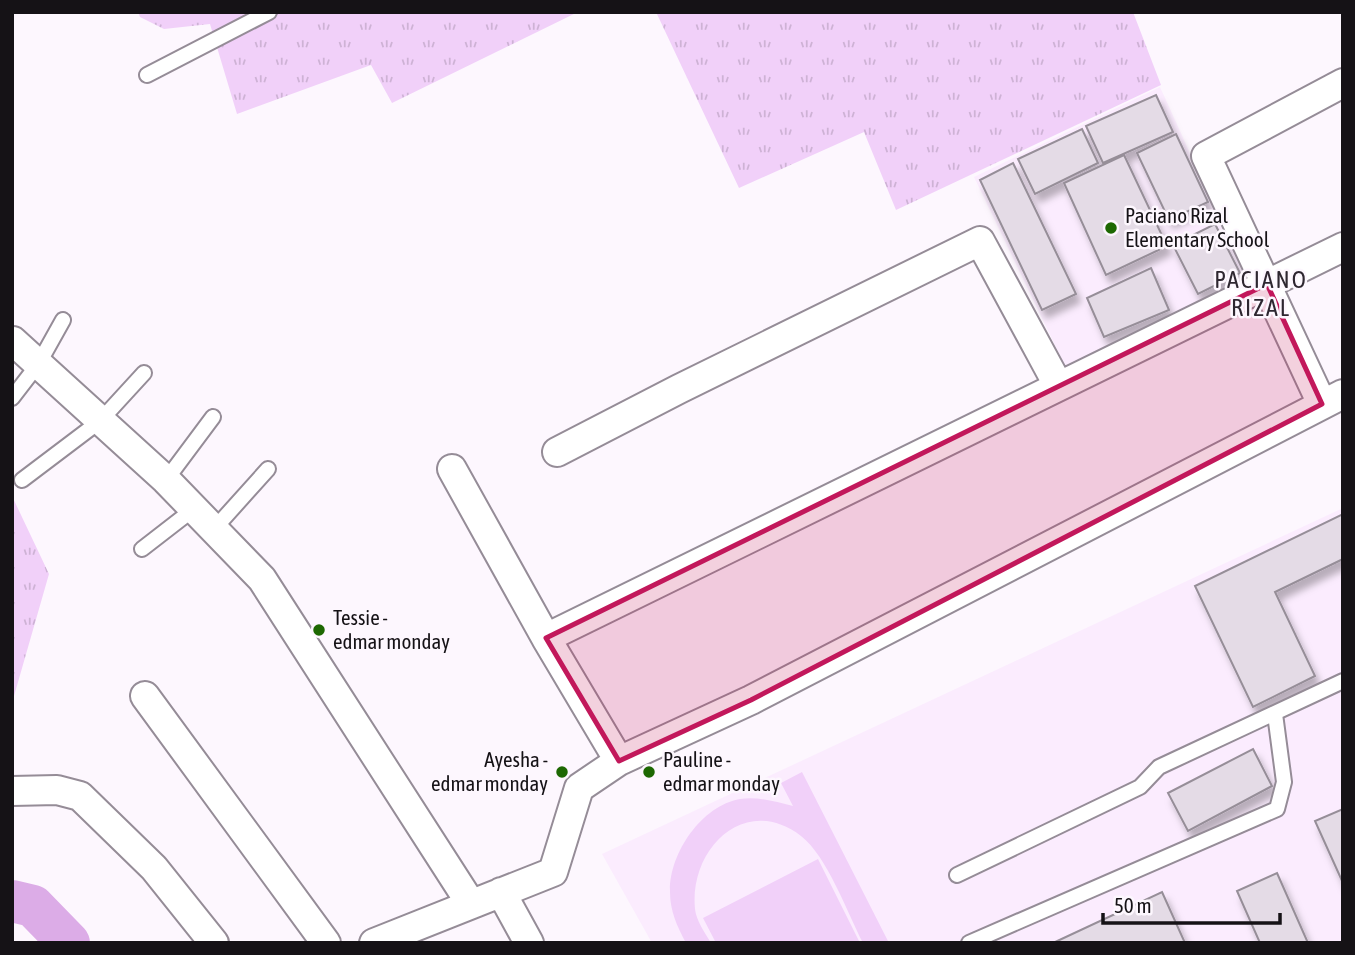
<svg xmlns="http://www.w3.org/2000/svg" width="1355" height="955" font-family="'Asap Condensed',sans-serif">
<style>
.built{fill:#fbecfe}
.grass{fill:url(#grass-tufts)}
.pitch{fill:#f1d0f9}
.lines{fill:none;stroke-linecap:round;stroke-linejoin:round}
.river{stroke:#dcace7;stroke-width:42}
.building{fill:#e4dbe6;stroke:#968e98;stroke-width:2;filter:url(#shadow)}
.lane-casing{stroke:#958c97;stroke-width:18}
.street-casing{stroke:#958c97;stroke-width:32}
.lane{stroke:#fff;stroke-width:14}
.street{stroke:#fff;stroke-width:28}
.marked{fill:#c2185b;fill-opacity:0.2;stroke:#c2185b;stroke-width:5;stroke-linejoin:round}
.poi-dot{fill:#1d6802;stroke:#fdf7fe;stroke-width:2.5}
.labels{text-anchor:middle;stroke-width:5;stroke-linejoin:round;paint-order:stroke}
.poi-label{font-size:21px;fill:#151216;stroke:#fdf7fe;text-anchor:start}
.quarter-label{font-size:24px;letter-spacing:2px;fill:#2e2730;stroke:#fdf7fe}
</style>
<defs>
<pattern id="grass-tufts" width="24" height="20" patternUnits="userSpaceOnUse" patternTransform="scale(1.75)"><rect width="24" height="20" fill="#f1d0f9"/><path d="M3 7l-1-3M5 7V3M7 7l1-3M15 17l-1-3M17 17v-4M19 17l1-3" fill="none" stroke="#ceb2d5"/></pattern>
<filter id="shadow"><feDropShadow dx="4.5" dy="8" stdDeviation="3.5" flood-color="#0004"/></filter>
</defs>
<rect width="100%" height="100%" fill="#fdf7fe"/>
<path class="built" d="M1160,87L1247,279L1065,366L974,177Z
M1343,508V943H652L602,854Z"/>
<path class="grass" d="M138,12H578L392,103L371,65L237,114L210,24L164,29L140,17Z
M656,12H1133L1161,85L896,210L864,132L739,188Z
M12,496L49,574L12,703Z"/>
<path class="pitch" d="M802,772L889,943H863C847,912 827,856 801,836C745,793 689,849 695,909C696,920 705,933 711,943H686C677,926 670,911 670,892C669,854 701,806 740,799C758,796 775,802 793,806L781,783Z
M818,859L860,943H716L703,918Z"/>
<g class="lines">
<path class="river" d="M12,901L33,906L69,943"/>
</g>
<path class="building" d="M1156,95L1173,132L1103,163L1086,126Z
M1082,129L1098,163L1035,194L1018,159Z
M1176,134L1208,202L1169,220L1137,153Z
M1124,155L1167,246L1106,275L1064,183Z
M1013,163L1076,294L1042,310L980,180Z
M1215,224L1240,273L1198,294L1173,245Z
M1151,268L1169,310L1104,337L1087,298Z
M1343,514V559L1275,592L1315,676L1253,707L1195,586Z
M1253,749L1272,786L1188,831L1168,793Z
M1343,809V883L1315,821Z
M1277,873L1308,943H1260L1237,891Z
M1162,892L1185,943H1053Z"/>
<g class="lines">
<g class="lane-casing">
<path id="lane" d="M147,75L269,12
M12,398L39,363L63,320
M22,480L100,421L144,373
M166,480L213,417
M215,528L268,469
M142,549L195,508
M957,875L1140,787L1159,767L1343,681
M969,943L1277,809L1284,782L1275,714"/>
</g>
<g class="street-casing">
<path id="street" d="M13,341L166,480L262,579L471,904
M1322,404L1206,156L1343,83
M557,452L679,389L980,241L1058,385
M452,469L546,638L619,761
M546,638L1343,247
M145,696L326,943
M12,791L57,790L80,796L154,868L214,943
M501,892L529,943
M374,943L553,872L579,788L619,761L751,700L1343,394"/>
</g>
<use href="#lane" class="lane"/>
<use href="#street" class="street"/>
</g>
<path class="marked" d="M1267,284L1322,404L751,700L619,761L546,638Z"/>
<g class="poi-dot">
<circle cx="1111" cy="228" r="7"/>
<circle cx="319" cy="630" r="7"/>
<circle cx="562" cy="772" r="7"/>
<circle cx="649" cy="772" r="7"/>
</g>
<g class="labels">
<g class="poi-label">
<text x="1125" y="223">Paciano Rizal<tspan x="1125" dy="24">Elementary School</tspan></text>
<text x="333" y="625">Tessie -<tspan x="333" dy="24">edmar monday</tspan></text>
<text x="548" y="767" text-anchor="end">Ayesha -<tspan x="548" dy="24">edmar monday</tspan></text>
<text x="663" y="767">Pauline -<tspan x="663" dy="24">edmar monday</tspan></text>
</g>
<g class="quarter-label">
<text x="1261" y="288">PACIANO<tspan x="1261" dy="28">RIZAL</tspan></text>
</g>
</g>
<rect width="1355" height="955" fill="none" stroke="#151216" stroke-width="28"/>
<path d="M1103 913v10h177v-10" fill="none" stroke="#151216" stroke-width="3.5"/>
<text x="1114" y="913" font-size="21" fill="#151216" stroke="#fdf7fe" stroke-width="5" paint-order="stroke">50 m</text>
</svg>
